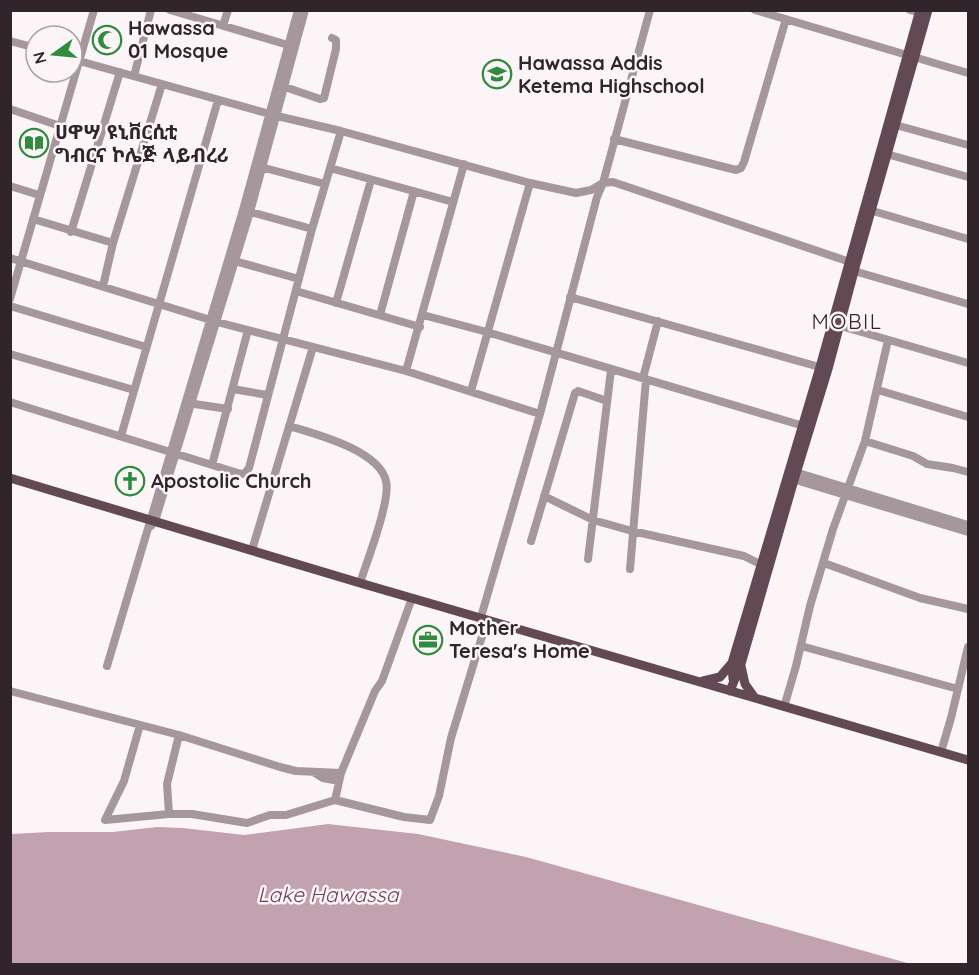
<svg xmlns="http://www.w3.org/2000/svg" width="979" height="975" font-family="Quicksand,'Noto Sans Ethiopic',sans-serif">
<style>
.water{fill:#c3a2b0}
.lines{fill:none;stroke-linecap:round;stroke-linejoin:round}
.minor{stroke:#a5979c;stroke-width:8}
.major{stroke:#624954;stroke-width:9}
.labels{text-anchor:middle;stroke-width:5;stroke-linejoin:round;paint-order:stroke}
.poi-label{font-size:20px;font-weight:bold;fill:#31242a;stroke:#fcf5f7;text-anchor:start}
.neighbourhood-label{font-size:21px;letter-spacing:1.5px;fill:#31242a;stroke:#fcf5f7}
.water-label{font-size:21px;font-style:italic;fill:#714158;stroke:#fcf5f7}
</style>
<rect width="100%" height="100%" fill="#fcf5f7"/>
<path class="water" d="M328,824L418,834L526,857L911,964H11V834L48,832H113L157,827L183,828L244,835Z"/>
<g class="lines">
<path class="minor" d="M170,10L288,45
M755,10L968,73
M910,10L920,13
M223,26L228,10
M10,41L36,48
M72,59L277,116L341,131L530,183L576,193L591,190L603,183L613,182L853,263
M134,76L151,10
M285,87L320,99L324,98L336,49V40L332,38
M10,109L60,126
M892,124L968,145
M614,139L736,170L741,168L744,162L786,19
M883,153L968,177
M257,166L325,184
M330,168L453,202
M10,186L39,195
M866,209L968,239
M247,211L312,229
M33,219L113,243
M71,232L120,72
M10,258L217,322L406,371L540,414
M231,260L299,279
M854,271L968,304
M103,286L113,243L162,84
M296,291L420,327
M570,297L823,368
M10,299L94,10
M336,303L371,180
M10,306L146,347
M380,315L414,191
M423,315L487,332L807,427
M834,324L968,363
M10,354L134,390
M406,371L464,164
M643,378L658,321
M233,389L267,395
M878,390L968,417
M471,391L530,183
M10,402L241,474L245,473L249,468L312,229L341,131
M188,403L228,409
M289,426C315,434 379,450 386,481C391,500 367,561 360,583
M121,436L218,100
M865,441L913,456L927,464L953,468L968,472
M212,465L248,330
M792,471L968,525
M789,478L968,532
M544,496L593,520L632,531L744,556L764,566
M151,526L155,521L250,212L305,10
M531,541L575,393L578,391L607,401
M252,550L313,347
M588,559L611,370
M824,563L920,598L968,609
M630,569L646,379
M481,617L540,414L597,197L603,183L650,10
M801,646L958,689
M107,666L243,210L298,10
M10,691L179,735L280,767L296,771L341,773
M784,707L796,666L810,606L833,529L865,441L888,340
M140,725L124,781L105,820L169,814H192L247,823L270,815H286L335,800L404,817L430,820L439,796L451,738L487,620
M941,752L951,718L968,647
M315,773L323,778L339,781
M335,800L341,773L375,691L382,681L412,598
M169,814L167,784L179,735"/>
<path class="major" d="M10,478L360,583L968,760
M741,666L745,684L755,698
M733,679L732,663L820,367L920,10
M703,681L720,677L732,663
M730,691L741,664L794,480L828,369L856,264L928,10"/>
</g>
<defs>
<g id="mosque-ring" transform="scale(1.5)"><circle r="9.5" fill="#fcf5f7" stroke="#2f8b3d" stroke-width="1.5"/><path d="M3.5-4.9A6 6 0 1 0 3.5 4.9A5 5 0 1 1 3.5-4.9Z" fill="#2f8b3d"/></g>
<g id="school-ring" transform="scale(1.5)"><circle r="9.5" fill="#fcf5f7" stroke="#2f8b3d" stroke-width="1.5"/><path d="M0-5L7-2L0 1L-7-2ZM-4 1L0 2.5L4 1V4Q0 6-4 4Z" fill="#2f8b3d"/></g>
<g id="library-ring" transform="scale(1.5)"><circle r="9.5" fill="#fcf5f7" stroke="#2f8b3d" stroke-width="1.5"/><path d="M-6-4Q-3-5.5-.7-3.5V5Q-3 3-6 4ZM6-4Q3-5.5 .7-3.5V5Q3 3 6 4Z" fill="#2f8b3d"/></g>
<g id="church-ring" transform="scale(1.5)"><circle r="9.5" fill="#fcf5f7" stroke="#2f8b3d" stroke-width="1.5"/><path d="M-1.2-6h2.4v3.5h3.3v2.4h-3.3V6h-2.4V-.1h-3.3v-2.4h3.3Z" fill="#2f8b3d"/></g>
<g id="office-ring" transform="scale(1.5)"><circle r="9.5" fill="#fcf5f7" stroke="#2f8b3d" stroke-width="1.5"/><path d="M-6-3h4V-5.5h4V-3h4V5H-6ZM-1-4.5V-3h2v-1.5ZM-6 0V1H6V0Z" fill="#2f8b3d"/></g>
</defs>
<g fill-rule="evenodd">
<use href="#mosque-ring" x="107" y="40"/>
<use href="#school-ring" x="497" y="74"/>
<use href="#library-ring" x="34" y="143"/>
<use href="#church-ring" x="130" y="481"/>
<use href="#office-ring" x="428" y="640"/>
</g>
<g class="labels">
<g class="poi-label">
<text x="128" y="35">Hawassa<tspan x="128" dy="23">01 Mosque</tspan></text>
<text x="518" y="70">Hawassa Addis<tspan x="518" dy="23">Ketema Highschool</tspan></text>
<text x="55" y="139">ሀዋሣ ዩኒቨርሲቲ<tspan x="55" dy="23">ግብርና ኮሌጅ ላይብረሪ</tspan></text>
<text x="151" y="488">Apostolic Church</text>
<text x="449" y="635">Mother<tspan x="449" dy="23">Teresa's Home</tspan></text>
</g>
<g class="neighbourhood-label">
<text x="847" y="329">MOBIL</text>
</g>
<g class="water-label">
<text x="328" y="902">Lake Hawassa</text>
</g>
</g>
<rect width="979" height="975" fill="none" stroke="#31242a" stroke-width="24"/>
<g transform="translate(54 54) rotate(255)"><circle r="28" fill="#fcf5f7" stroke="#aba1a5" stroke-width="1.5"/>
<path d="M0-4.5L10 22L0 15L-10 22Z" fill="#2f8b3d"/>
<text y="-9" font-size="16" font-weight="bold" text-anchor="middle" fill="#31242a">N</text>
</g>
</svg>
